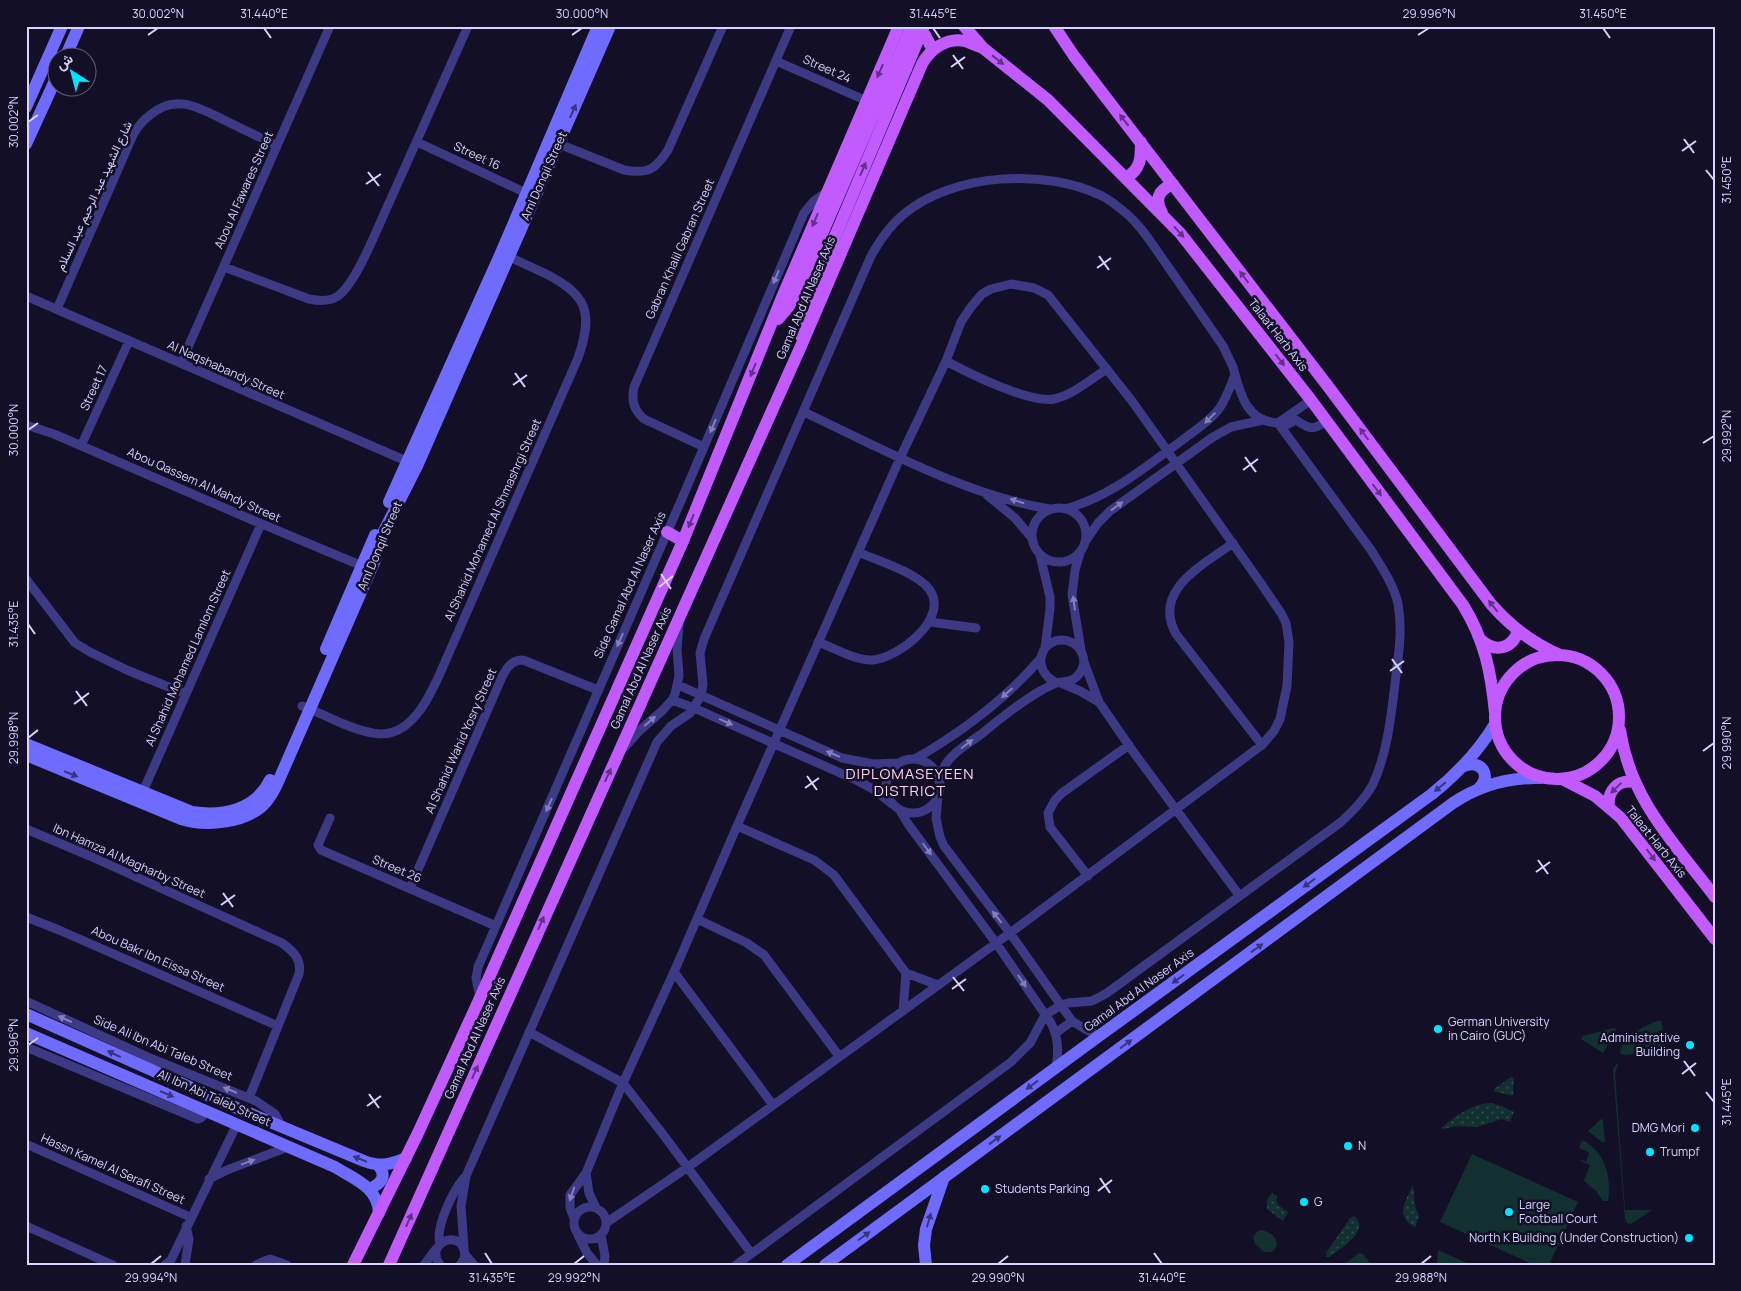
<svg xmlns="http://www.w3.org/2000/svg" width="1741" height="1291" font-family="Manrope,Vazirmatn,sans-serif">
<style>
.grass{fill:url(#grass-dots)}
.green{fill:#12302f}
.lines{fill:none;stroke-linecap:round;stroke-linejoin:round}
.street{stroke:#3d3a85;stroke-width:9}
.secondary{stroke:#6f6bff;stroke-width:12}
.primary{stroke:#c25bff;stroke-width:12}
.primary-bridge{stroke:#c25bff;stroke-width:12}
.oneway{fill:#623188}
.oneway2{fill:#38347d}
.oneway3{fill:#837fbc}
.ticks{fill:none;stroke:#d9d4ff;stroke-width:2}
.poi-dot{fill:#00e5ff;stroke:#130f26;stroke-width:2}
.labels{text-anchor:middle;stroke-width:5;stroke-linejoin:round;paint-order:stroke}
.street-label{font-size:12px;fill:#d9d4ff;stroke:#130f26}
.poi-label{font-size:12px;fill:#d9d4ff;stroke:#130f26;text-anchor:start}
.quarter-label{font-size:15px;letter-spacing:1px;fill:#ffd6f0;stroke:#130f26}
.neatline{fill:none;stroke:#d9d4ff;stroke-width:2}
.ticks-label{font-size:12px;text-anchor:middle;fill:#d9d4ff}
</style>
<defs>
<pattern id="grass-dots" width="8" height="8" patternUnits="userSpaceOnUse" patternTransform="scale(1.25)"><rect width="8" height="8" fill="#12302f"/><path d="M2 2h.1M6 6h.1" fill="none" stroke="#344d4e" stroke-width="1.8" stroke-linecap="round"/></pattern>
</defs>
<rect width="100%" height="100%" fill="#130f26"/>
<path class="grass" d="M1511,1077L1514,1078L1513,1096L1494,1091V1089Z
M1491,1103L1501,1106L1514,1112L1510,1122L1502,1119L1477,1127L1458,1126L1443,1129L1441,1128C1456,1116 1471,1104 1491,1103Z
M1413,1185L1415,1206L1419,1216L1415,1227C1394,1216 1406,1200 1413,1185Z
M1272,1193L1277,1196L1276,1200L1278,1205L1288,1212L1283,1221L1267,1209V1200Z
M1354,1216C1372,1230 1339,1250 1329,1257H1327L1326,1253L1350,1218Z"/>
<path class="green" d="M1660,1020L1662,1023L1663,1036L1642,1037V1046L1635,1047V1054L1623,1055L1620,1053C1621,1036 1646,1025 1660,1020Z
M1613,1028L1616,1029V1032L1603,1053L1581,1039L1583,1036Z
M1664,1038L1665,1053L1646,1055L1645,1040Z
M1617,1063L1618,1064L1615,1074L1625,1210H1652L1631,1224L1627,1223L1625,1219L1613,1069Z
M1601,1119L1603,1120L1605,1141L1603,1143L1588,1131Z
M1582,1140C1605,1151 1612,1177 1608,1201H1603L1596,1191L1584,1181L1590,1165L1580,1161L1581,1159L1586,1162L1589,1154L1588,1152L1579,1148Z
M1472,1154L1578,1202L1549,1265H1534L1440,1222Z
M1260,1230C1269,1231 1277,1236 1277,1246L1272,1252H1264L1255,1244L1253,1237L1256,1233Z
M1438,1250L1471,1265H1437Z
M1359,1253L1363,1254L1371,1265H1343Z"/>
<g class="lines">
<path class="street" d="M776,61L867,101
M417,142L526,193
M554,142L624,170C648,174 655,170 668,150L723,26
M224,267L309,299C319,301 330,302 338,296C357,282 378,226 389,203C415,144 442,85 468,26
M26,296L411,463
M57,309L133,135C138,126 142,121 150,115C177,92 201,109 228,122C245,130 261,138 277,146
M946,361C968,373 1031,404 1054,399C1073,395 1091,379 1107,369
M181,363L330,26
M804,412C880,448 967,496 1050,509
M26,425L54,434L250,519L367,568
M1284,426L1296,420C1310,429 1312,431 1327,421
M81,446L129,341
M704,447L644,419C634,410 631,401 634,387L791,26
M987,495L1015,518L1031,537
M1032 535a27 27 0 1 1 54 0a27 27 0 1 1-54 0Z
M1065,509C1108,498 1146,467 1181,441C1194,431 1209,422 1219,409C1226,399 1230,388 1234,377
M1085,542L1098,523L1110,511L1213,437L1231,427L1263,420
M1233,543C1202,566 1152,590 1176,634L1262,745
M1080,553L1075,570L1072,595L1081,650
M1040,555L1050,597V609L1045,648
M26,579L75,643L90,652L129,671L186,694
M930,622L976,628
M818,642C835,648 855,661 873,660C898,658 951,618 929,589C916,572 878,561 858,552
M1084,662L1099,702L1132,750L1239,895
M1061,683L1080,691L1099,702
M678,685L842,758L873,764L898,763
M672,700L694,708L856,780L873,789L892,804
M302,706C315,711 328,717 341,723C371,735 394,743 417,714C426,704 432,690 438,678L578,358C594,312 587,294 544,273C531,267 518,261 505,255
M625,747L639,731L662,711L672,700L675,694L679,676L677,649L679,624
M915,759C962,732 1006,699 1041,658
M886 786a27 27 0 1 1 54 0a27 27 0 1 1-54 0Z
M939,782C941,775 943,767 948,761C956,750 969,743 980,735C1000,719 1020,702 1042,690C1046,688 1051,685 1056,683C1064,681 1073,683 1079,674C1089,662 1082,645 1068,641C1042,634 1028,670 1057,683
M141,796L261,524
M938,796L936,818L940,837L944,846L1010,933L1072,1021L1085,1029L1099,1036
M899,809L908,824L996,943L1051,1023C1059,1038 1059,1052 1056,1067
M330,818L318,845L321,850L496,926
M737,826L814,860L834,875L906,973L903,1011
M26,829L90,856L282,943C293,951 302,959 299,974L249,1098
M1088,876L1050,827L1048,813L1055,800L1062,793L1129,745
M410,888L502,677C507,667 512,660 523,660L598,690
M26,917L59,930L278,1026
M697,919L747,943L764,955L839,1056
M674,972L773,1105
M906,973L938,985
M480,998L476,978L478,967L683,496L804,213L814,201L827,192
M26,1001L150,1058L256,1101L275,1114L282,1127
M529,1032L623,1083L665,1137L751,1253
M1056,1033L1072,1021
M26,1047L198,1119L201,1118L207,1111
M26,1144L190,1217
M586,1173L589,1193L596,1208
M209,1179L227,1170L288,1147
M574 1223a16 16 0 1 1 32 0a16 16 0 1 1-32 0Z
M574,1218L570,1208V1195L586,1173L623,1083L674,972L737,826L900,458L946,361L961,322L971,307L982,294L991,289L1011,284L1034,288L1048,295L1132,401L1260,582L1281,613L1286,623L1289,642L1287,686L1280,719L1274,731L1262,745L1010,933L688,1167L606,1223
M26,1226L113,1265
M578,1235L587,1253L597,1265
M601,1235L605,1256L604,1265
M440,1244C435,1227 453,1191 464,1178
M464,1247L461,1206L466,1176L657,742L671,726L690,713L701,696L703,684L700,653L704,639L871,256C880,240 890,225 904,214C953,173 1046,168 1102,196C1111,200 1119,208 1127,214C1144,229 1156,250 1169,268C1187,294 1205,320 1223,346C1226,353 1230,360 1233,367C1240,392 1245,421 1278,423L1311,400
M465,1254L474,1265
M165,1265L171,1260L237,1124
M185,1265L189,1239L186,1226
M256,1265L270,1259L287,1265
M424,1265L436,1249
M440,1265C424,1244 458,1229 464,1250C466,1256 464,1260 460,1265
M736,1265L1011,1062L1030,1043L1045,1015L1061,1005L1068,1003L1092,1001L1107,993L1341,822C1353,811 1365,799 1373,784C1387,754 1391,717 1395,684C1398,657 1403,632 1398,604C1394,585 1381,566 1371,550L1278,423"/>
<path class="secondary" d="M65,58L79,26
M26,107L62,26
M26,144L58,74
M389,502L501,253L598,26
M326,649L375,535
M26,744L192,812C222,817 256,810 270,780
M26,755L181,819C206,827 248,823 266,802C271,796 275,789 278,782L375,560L382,535L417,466L610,26
M1462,767C1481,757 1494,777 1477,790
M26,1014L239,1109L364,1161C380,1167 390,1165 406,1158
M26,1033L335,1167C354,1179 378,1187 379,1213
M369,1189C381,1184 387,1177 379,1166
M787,1265L1099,1036L1432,794C1457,774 1478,752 1495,724
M825,1265L1453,803C1480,785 1509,777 1541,778
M926,1265L924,1245L926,1229L944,1177"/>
<path class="primary" d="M964,26L983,48L1048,100L1180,233L1311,400L1463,605C1485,641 1491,672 1495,713
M1054,26L1074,56L1327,385L1491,604C1510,626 1532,643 1560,655
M911,28L925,35L933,50
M1126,178C1141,169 1141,158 1141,142
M1162,213C1154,198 1159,190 1173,184
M778,319L789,306L799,287L895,65
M801,336L804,311L810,295L906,69
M667,532L683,541
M1481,640C1495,653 1512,649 1518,631
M1495 717a62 62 0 1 1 124 0a62 62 0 1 1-124 0Z
M1620,730C1630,799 1674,843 1715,897
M1562,779L1595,796L1621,818L1715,939
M1609,807C1607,791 1618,779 1634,782
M353,1265L418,1133L480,998L683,541L783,295L899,26
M389,1265L801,346L922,64C930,49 947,37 965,41C971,43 977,46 983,48"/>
<path class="primary-bridge" d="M895,65L912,26
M906,69L924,26"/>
</g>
<defs><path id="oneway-solid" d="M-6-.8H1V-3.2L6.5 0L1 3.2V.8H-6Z" transform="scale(1.25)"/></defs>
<g class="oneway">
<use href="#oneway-solid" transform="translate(998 60) rotate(38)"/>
<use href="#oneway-solid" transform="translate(880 71) rotate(114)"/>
<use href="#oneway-solid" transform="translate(1124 120) rotate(-128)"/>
<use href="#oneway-solid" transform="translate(863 169) rotate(-67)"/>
<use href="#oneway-solid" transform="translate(815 220) rotate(113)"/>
<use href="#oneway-solid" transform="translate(1179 232) rotate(48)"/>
<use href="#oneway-solid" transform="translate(1244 277) rotate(-127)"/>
<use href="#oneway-solid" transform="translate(1280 360) rotate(52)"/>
<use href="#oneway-solid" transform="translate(753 370) rotate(112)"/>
<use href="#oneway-solid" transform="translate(1364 434) rotate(-127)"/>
<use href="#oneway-solid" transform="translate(1377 490) rotate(53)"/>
<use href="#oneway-solid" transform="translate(691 521) rotate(112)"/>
<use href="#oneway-solid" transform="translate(1493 606) rotate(-129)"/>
<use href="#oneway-solid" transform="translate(608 775) rotate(-66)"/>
<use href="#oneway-solid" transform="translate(1616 788) rotate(136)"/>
<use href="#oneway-solid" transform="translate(1651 855) rotate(53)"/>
<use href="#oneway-solid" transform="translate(541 923) rotate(-66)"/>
<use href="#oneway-solid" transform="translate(475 1072) rotate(-66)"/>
<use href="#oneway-solid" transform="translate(409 1220) rotate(-66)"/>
</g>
<g class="oneway2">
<use href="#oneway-solid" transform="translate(573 111) rotate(-66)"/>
<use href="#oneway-solid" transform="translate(71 774) rotate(22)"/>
<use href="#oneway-solid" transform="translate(1440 787) rotate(141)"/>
<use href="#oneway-solid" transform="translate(1309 883) rotate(144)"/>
<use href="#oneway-solid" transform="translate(1257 948) rotate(-36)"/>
<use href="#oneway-solid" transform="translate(1178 979) rotate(144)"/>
<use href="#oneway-solid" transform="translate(1126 1044) rotate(-36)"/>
<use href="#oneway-solid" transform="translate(114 1054) rotate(-155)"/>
<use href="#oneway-solid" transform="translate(1032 1085) rotate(144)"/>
<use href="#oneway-solid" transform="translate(167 1094) rotate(23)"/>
<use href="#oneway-solid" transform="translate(995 1140) rotate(-36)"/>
<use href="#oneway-solid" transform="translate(360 1159) rotate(-158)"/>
<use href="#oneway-solid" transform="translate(929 1220) rotate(-74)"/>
<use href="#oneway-solid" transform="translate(864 1236) rotate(-36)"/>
</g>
<g class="oneway3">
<use href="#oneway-solid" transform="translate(776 277) rotate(113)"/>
<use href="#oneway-solid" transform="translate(1210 418) rotate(136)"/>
<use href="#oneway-solid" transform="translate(713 426) rotate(113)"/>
<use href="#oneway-solid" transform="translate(1017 501) rotate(-163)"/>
<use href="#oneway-solid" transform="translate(1117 506) rotate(-36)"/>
<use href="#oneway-solid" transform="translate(1074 603) rotate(-97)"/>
<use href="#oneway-solid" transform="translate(620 640) rotate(114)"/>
<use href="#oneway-solid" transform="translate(1007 693) rotate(139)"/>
<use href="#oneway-solid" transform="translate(650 721) rotate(-41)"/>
<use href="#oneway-solid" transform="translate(726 722) rotate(24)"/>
<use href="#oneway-solid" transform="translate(967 744) rotate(-37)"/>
<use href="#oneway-solid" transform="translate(833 754) rotate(-157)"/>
<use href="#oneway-solid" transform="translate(549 805) rotate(114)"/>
<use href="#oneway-solid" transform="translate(927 849) rotate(53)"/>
<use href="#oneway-solid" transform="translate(997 917) rotate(-128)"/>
<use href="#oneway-solid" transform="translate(1022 981) rotate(56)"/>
<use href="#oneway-solid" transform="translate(65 1019) rotate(-156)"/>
<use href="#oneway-solid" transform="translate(230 1090) rotate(-158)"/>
<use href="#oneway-solid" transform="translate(248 1162) rotate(-20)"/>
<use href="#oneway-solid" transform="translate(572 1194) rotate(110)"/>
</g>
<path class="ticks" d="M264,28L271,38M933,28L940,38M1603,28L1610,38M148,35L158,28M572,35L582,28M1418,35L1429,28M953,55L963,69M951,67L965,57M28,122L38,115M1684,139L1694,153M1682,151L1696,141M1706,170L1714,180M368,172L379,186M366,184L381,174M1099,256L1109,270M1097,268L1111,258M515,373L525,387M513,385L527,375M28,430L38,423M1703,443L1714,436M1245,457L1256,472M1243,470L1258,459M661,574L671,589M659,587L673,576M28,624L35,634M1392,659L1402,673M1390,671L1404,661M76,691L87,706M74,704L89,693M28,738L38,730M1703,751L1714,743M807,776L817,790M805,788L819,778M1538,860L1548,874M1536,872L1550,862M223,893L233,907M221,905L235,895M953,977L964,991M952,989L966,979M28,1045L38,1038M1684,1061L1695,1076M1682,1074L1696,1063M1706,1092L1714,1102M369,1094L379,1108M367,1106L381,1096M1100,1178L1110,1193M1098,1191L1112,1180M485,1253L492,1264M1154,1253L1162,1264M151,1264L161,1256M574,1264L584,1256M998,1264L1008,1256M1421,1264L1431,1256"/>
<g class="poi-dot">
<circle cx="1438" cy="1029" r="5"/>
<circle cx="1690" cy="1045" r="5"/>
<circle cx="1695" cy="1128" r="5"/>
<circle cx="1348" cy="1146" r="5"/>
<circle cx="1650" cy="1152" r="5"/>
<circle cx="985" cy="1189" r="5"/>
<circle cx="1304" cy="1202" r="5"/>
<circle cx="1509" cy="1212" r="5"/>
<circle cx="1689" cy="1238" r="5"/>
</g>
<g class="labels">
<g class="street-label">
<text transform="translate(827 69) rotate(24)" y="4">Street 24</text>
<text transform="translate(477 156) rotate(25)" y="4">Street 16</text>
<text transform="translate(544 176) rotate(-66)" y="4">Aml Donqil Street</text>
<text transform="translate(244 190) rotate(-66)" y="4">Abou Al Fawares Street</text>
<text transform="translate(94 196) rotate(-65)" y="4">شارع الشهيد عبد الرحيم عبد السلام</text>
<text transform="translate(680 249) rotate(-66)" y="4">Gabran Khalil Gabran Street</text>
<text transform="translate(806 298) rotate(-67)" y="4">Gamal Abd Al Naser Axis</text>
<text transform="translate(1278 335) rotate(52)" y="4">Talaat Harb Axis</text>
<text transform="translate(226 370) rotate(24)" y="4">Al Naqshabandy Street</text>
<text transform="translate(94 388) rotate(-65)" y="4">Street 17</text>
<text transform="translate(204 485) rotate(24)" y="4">Abou Qassem Al Mahdy Street</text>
<text transform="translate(493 520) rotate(-66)" y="4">Al Shahid Mohamed Al Shmashrgi Street</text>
<text transform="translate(380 546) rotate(-67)" y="4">Aml Donqil Street</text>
<text transform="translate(630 585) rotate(-66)" y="4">Side Gamal Abd Al Naser Axis</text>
<text transform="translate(188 658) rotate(-66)" y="4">Al Shahid Mohamed Lamlom Street</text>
<text transform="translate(641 668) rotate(-66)" y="4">Gamal Abd Al Naser Axis</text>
<text transform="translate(461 741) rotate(-66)" y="4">Al Shahid Wahid Yosry Street</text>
<text transform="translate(1656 842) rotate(51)" y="4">Talaat Harb Axis</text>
<text transform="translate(129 861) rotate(24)" y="4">Ibn Hamza Al Magharby Street</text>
<text transform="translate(397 869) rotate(23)" y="4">Street 26</text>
<text transform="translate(158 959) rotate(24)" y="4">Abou Bakr Ibn Eissa Street</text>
<text transform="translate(1139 990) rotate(-36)" y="4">Gamal Abd Al Naser Axis</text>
<text transform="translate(475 1038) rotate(-66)" y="4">Gamal Abd Al Naser Axis</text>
<text transform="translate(163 1048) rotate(23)" y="4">Side Ali Ibn Abi Taleb Street</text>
<text transform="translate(214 1098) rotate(24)" y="4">Ali Ibn Abi Taleb Street</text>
<text transform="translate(113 1169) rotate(24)" y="4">Hassn Kamel Al Serafi Street</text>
</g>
<g class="poi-label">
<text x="1448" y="1026">German University<tspan x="1448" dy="14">in Cairo (GUC)</tspan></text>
<text x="1680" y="1042" text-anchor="end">Administrative<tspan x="1680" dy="14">Building</tspan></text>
<text x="1685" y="1132" text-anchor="end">DMG Mori</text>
<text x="1358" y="1150">N</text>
<text x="1660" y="1156">Trumpf</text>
<text x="995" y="1193">Students Parking</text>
<text x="1314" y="1206">G</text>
<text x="1519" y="1209">Large<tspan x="1519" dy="14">Football Court</tspan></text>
<text x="1679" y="1242" text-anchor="end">North K Building (Under Construction)</text>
</g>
<g class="quarter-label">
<text x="910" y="779">DIPLOMASEYEEN<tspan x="910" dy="17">DISTRICT</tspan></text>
</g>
</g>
<rect width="1741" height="1291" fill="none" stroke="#130f26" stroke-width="55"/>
<g transform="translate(72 72) rotate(324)"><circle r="24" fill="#130f26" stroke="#625e7d"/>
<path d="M0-4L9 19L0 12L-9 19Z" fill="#00e5ff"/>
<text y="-8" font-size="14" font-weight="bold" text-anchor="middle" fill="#d9d4ff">ش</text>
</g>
<rect x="28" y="28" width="1686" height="1236" class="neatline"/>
<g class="ticks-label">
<text x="158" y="18">30.002°N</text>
<text x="264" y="18">31.440°E</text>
<text x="582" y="18">30.000°N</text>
<text x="933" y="18">31.445°E</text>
<text x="1429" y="18">29.996°N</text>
<text x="1603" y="18">31.450°E</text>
<text transform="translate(14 122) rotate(-90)" y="4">30.002°N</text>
<text transform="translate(1727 180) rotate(-90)" y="4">31.450°E</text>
<text transform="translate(14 430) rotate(-90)" y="4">30.000°N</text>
<text transform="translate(1727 436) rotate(-90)" y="4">29.992°N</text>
<text transform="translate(14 624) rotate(-90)" y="4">31.435°E</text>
<text transform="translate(14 738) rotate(-90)" y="4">29.998°N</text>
<text transform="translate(1727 743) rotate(-90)" y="4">29.990°N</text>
<text transform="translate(14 1045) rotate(-90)" y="4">29.996°N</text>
<text transform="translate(1727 1102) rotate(-90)" y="4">31.445°E</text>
<text x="151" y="1282">29.994°N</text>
<text x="492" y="1282">31.435°E</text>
<text x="574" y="1282">29.992°N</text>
<text x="998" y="1282">29.990°N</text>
<text x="1162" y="1282">31.440°E</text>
<text x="1421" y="1282">29.988°N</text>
</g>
</svg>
